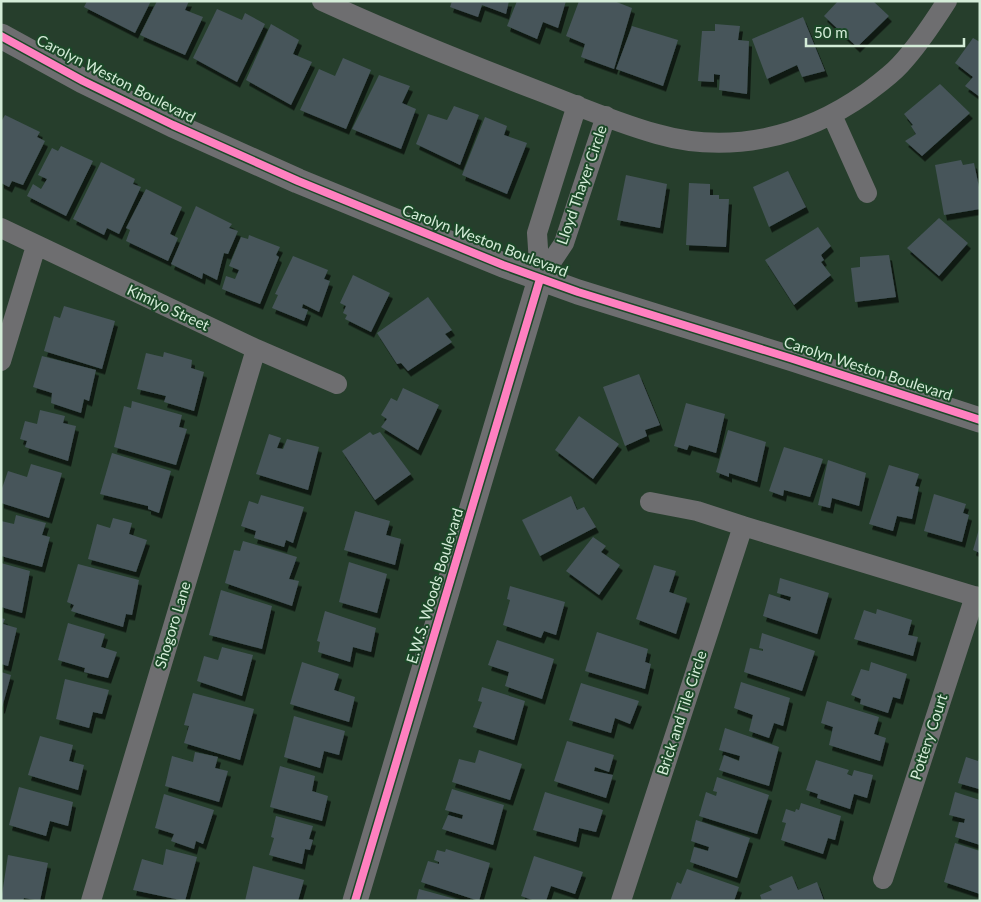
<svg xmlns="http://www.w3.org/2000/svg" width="981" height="902" font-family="Lato,sans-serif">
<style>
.building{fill:#46555a;filter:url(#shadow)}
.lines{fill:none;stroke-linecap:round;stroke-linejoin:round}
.minor{stroke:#6e6e70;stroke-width:20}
.tertiary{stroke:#6e6e70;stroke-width:25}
.cycleway-casing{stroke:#1c4828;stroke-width:11}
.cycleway{stroke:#ff80c0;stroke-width:8}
.labels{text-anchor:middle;stroke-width:4;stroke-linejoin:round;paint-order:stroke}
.street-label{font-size:15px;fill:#d4ecd8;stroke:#1c4828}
</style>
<defs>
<filter id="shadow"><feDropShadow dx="3" dy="5.5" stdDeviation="0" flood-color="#0009"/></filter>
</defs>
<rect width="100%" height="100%" fill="#263e2c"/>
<path class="building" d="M87,1H151L135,33L84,7Z
M157,1H189L185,10L203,17L185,55L140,35Z
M452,1H509L506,14L482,5L478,17L450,7Z
M517,1H566L558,28L543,22L537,39L507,26Z
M579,1H614L632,8L614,69L581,57L585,44L566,36Z
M838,1H873L889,16L857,47L824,16Z
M217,9L242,20L245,13L265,24L237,82L193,58Z
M803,17L825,71L802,77L797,65L767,79L752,39Z
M271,24L299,40L293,54L312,62L291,105L246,80Z
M715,24L740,26L738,40L749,41L747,94L719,90L720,75L714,74V82L698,81L702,31H715Z
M632,26L678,40L663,86L616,69Z
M973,38L980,42V97L965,86L973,77L955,63Z
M343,58L371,70L346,129L300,110L319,69L335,76Z
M379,75L410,86L402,103L416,109L401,149L352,129Z
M940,84L970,113L922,156L905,141L916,134L911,126L913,125L904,114Z
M454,106L479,115L460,165L416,144L428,114L447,120Z
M5,115L40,132L37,137L45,141L23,185L12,181L9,187L1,183V122Z
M485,117L507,126L504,135L527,143L507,194L462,175Z
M61,146L93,161L66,216L27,196L33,184L41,189L47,179L38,175L52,148L58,151Z
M961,160L963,165L974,163L980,192V209L944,215L935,165Z
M101,162L135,179L133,184L141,187L119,234L107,228L104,235L73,219Z
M788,171L806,207L769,227L753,187Z
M626,175L667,184L660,228L617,220Z
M689,183L710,184V195H719V199H729L726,247L686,245Z
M146,189L182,207L170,234L178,238L168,261L126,241L130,230L126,228Z
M196,206L232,224L229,228L238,231L228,254L224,253L217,280L203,273L202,279L171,264Z
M939,218L968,243L939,276L907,248Z
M818,227L831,246L821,255L824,260L821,262L831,275L794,305L765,260Z
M249,235L280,247L276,255L279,257L260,304L222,289L226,276L235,279L239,270L229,266L241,237L248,239Z
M889,255L896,297L855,302L851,268L860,267V257Z
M293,256L328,270L324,279L330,281L319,312L303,304L302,308L308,310L304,321L272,308L278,295L275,294Z
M353,275L390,293L371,332L345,319L347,315L343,313L346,306L340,303Z
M428,297L452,330L445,334L452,342L408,371L401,363L397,364L377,333Z
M64,306L115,321L102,369L44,351L54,316L60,318Z
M164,352L192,360L191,368L204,372L194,411L164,402L166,396L137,389L146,353L163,357Z
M42,356L96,370L89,401L84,399L81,413L51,403L52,393L33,387Z
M639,374L660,425L645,430L647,436L625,446L603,387Z
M403,388L439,405L418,450L381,427L387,419L381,415L391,398L397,401Z
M132,401L182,415L179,427L187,429L176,465L114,447L124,406L131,408Z
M686,403L725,414L716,453L689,445L687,450L674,446Z
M40,410L65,416L63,423L76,426L68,461L25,447L27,441L20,439L25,421L37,424Z
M579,416L619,444L593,479L555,450Z
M728,430L766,442L757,482L729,473V477L716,472Z
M370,432L373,435L380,432L411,474L375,500L342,451Z
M269,434L281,438L277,448L283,449L287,439L319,447L308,490L256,474Z
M784,447L823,459L810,497L784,490L783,496L769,491Z
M112,453L171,471L159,513L148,509V506L100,494Z
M828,460L866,473L859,506L832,498L830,508L818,505Z
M31,464L62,473L49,518L1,503V491L8,471L27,477Z
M889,465L919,474L915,486L919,487L912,519L897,516L893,531L869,524Z
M934,494L966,504L963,513L969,515L962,542L924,531Z
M261,495L304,507L293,543L286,540L284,547L254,538L256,531L241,526L249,501L258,504Z
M571,496L577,510L584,507L596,527L540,556L522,520Z
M355,511L390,521L386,535L401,539L395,565L344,550Z
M16,515L46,523L42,535L50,537L42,567L1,556V521L14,524Z
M113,518L132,523L129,534L147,540L136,572L88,559L97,524L110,528Z
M979,529H980V553L973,550Z
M593,537L606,546L601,552L620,565L599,595L566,571Z
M243,541L297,557L289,579L299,581L292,606L225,583L234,550L240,551Z
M349,562L387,574L377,613L339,602Z
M1,563L30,571L22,613L1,607Z
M78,564L139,580L132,615L126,614L123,627L71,611L74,605L67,602Z
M654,565L676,571L669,592L687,598L676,634L636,619Z
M780,578L829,593L817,634L763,616L769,594L790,601L791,597L777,593Z
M510,586L565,602L556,635L544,631L541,638L503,625L510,600L507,599Z
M221,590L272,606L262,649L209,635Z
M877,609L912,620L908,635L918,637L913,656L854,639L864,610L876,614Z
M325,611L376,628L371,652L353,647L350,662L318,652L320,642L317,641Z
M1,618L5,619L3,624L17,628L8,666L1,664Z
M68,623L105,634L101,647L117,652L108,678L84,672L85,668L58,660Z
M597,632L648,649L645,662L651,664L645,689L585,671Z
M762,633L815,651L802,691L744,672L750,648L763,651V649L759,648Z
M497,640L554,659L542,699L505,686L509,672L488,665Z
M222,647L253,655L242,696L197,681L204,656L218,660Z
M302,662L339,674L334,690L355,697L349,722L290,704Z
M871,662L907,674L900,699L893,697L888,713L860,704L861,699L851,695L861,669L869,671Z
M1,672L11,675L2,708H1Z
M65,679L109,690L102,714L93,712L89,728L56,719Z
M741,682L790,698L783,726L774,723L769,738L749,731L753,715L734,708Z
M581,683L639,701L630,724L615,718L611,733L569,720Z
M482,687L525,701L514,740L473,727L482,702L478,701Z
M193,693L254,709L240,760L184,743L189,726L184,725Z
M827,701L879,717L874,734L886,738L880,761L829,745L833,727L821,723Z
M294,716L345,731L339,755L324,751L320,768L284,757Z
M725,728L779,747L769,786L719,770L724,755L739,761L740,756L719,750Z
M40,736L73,745L69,761L84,765L78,790L28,775Z
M567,741L614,755L609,772L595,767L594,771L613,775L606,798L554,781Z
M479,750L522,764L510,800L452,782L459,759L475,763Z
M195,752L218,757L215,768L228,771L219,802L165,786L172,756L193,762Z
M980,756L979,789L958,783L966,757L978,761Z
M816,760L849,770L847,774L852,776L854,770L873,775L867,798L854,794L850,809L817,798L818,794L806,790Z
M280,766L315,776L312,791L328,796L322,821L270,807Z
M717,777L769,795L757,834L699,816L706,792L716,796L717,792L713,791Z
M19,787L73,802L68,826L50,821L46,836L9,825Z
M452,789L504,805L493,845L442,829L448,815L462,819L463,815L445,810Z
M545,792L603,810L596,832L579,828L576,842L533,830Z
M955,792L980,800V845L955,837L959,822L964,823L965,819L949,815Z
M164,794L214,810L203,844L196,841L194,849L171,841L174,834L155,828Z
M801,803L841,816L835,840L828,838L823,854L781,840L786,823L782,822L786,809L795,812L796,809L799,810Z
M276,816L313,826L309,839L313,840L310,850L305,849L302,864L269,855L274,838L271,837Z
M696,820L750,838L737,878L690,862L694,847L708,851L709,847L691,841Z
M955,843L980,851V894L944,882Z
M166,849L197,857L185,901L133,890L142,859L163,865Z
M446,849L490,863L479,901L421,882L428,861L439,864V862L434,860L437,850L445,852Z
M8,855L48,863L40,901L24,898L23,901H1Z
M534,856L583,872L575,894L551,886L546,901H535L521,896Z
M253,866L304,880L298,901H245Z
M687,869L739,887L734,901H670L677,882L681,884Z
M792,876L798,890L817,882L824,901H762L760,895L772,890L769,886Z
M419,889L459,900V901H416Z"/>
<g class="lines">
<path class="minor" d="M322,1C394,34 466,63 539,91C578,106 617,123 657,134C730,155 804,137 865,94C877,85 890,76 900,65C918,46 933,23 947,1
M832,115L867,193
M1,228L256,349L337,384
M540,279L537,233L577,105
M540,279L564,243L606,116
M1,361L36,246
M650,502L697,511L743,526
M883,879L975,596
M91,901L256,349
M621,901L743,526L980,598"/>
<path class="tertiary" d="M1,36L83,81L173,125L298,181L503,265L578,292L793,359L980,420
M355,901L540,279"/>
<g class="cycleway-casing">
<path id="cycleway" d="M1,36L83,81L173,125L298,181L503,265L578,292L793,359L980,420
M355,901L540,279"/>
</g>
<use href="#cycleway" class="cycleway"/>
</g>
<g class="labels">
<g class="street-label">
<text transform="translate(116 79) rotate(27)" y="5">Carolyn Weston Boulevard</text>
<text transform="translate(582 185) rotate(-71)" y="5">Lloyd Thayer Circle</text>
<text transform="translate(485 241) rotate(21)" y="5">Carolyn Weston Boulevard</text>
<text transform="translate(168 308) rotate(25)" y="5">Kimiyo Street</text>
<text transform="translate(868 369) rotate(18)" y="5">Carolyn Weston Boulevard</text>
<text transform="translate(435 586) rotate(-73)" y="5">E.W.S. Woods Boulevard</text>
<text transform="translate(173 625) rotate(-73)" y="5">Shogoro Lane</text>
<text transform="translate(682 713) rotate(-72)" y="5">Brick and Tile Circle</text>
<text transform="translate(929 737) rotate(-72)" y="5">Pottery Court</text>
</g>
</g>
<rect width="981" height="902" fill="none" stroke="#d4ecd8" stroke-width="5"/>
<path d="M806 38v8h158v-8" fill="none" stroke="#d4ecd8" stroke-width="2.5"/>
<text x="814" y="38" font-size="15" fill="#d4ecd8" stroke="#1c4828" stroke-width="4" paint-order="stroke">50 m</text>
</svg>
